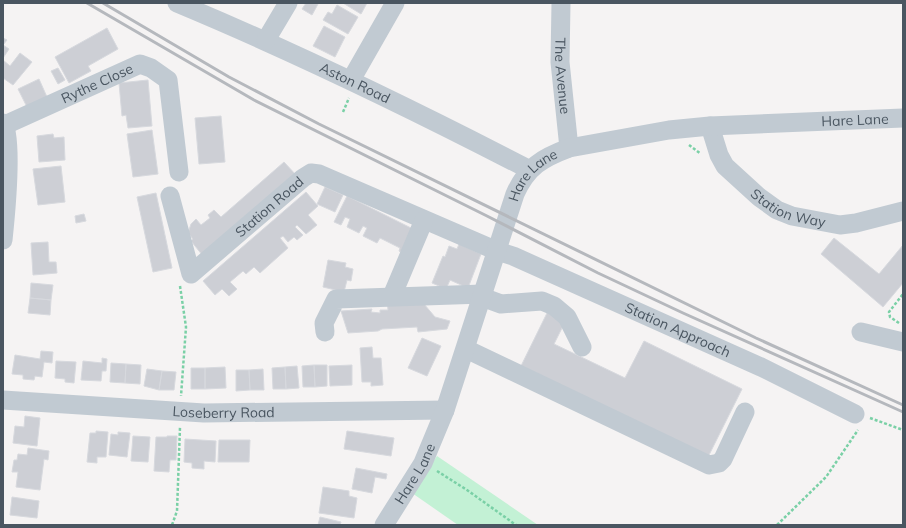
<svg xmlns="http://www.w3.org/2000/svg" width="906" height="528" font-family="Mulish,sans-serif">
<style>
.green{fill:#c3f1d5}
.building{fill:#cdcfd5;stroke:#d7d9de}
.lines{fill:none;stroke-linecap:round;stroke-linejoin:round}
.path{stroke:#7ad0a6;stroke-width:2.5;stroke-dasharray:3 2;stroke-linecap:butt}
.minor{stroke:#c1cad2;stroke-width:19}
.rail{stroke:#b5b8bd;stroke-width:3}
.labels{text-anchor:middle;stroke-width:3;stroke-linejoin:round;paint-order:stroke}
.street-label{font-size:14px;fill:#4a5661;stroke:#fff}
</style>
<rect width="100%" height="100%" fill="#f5f3f3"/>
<path class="green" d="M437,456L538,525H458L412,493Z"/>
<path class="building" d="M306,3L318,4L312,15L302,9Z
M343,3H367L361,14Z
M337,5L358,17L348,34L323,20L328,12L332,14Z
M324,26L345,37L335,57L313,46Z
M107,28L118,49L88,66L91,71L69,83L55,57Z
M3,38L7,40L3,45L9,49L3,58Z
M20,53L32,62L13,85L3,78V60L10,66Z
M58,68L65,80L58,84L51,71Z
M39,79L47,97L27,107L18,89Z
M148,80L152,126L128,128L126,115L122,116L119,83Z
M221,116L225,162L199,164L195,118Z
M152,130L158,174L133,177L127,134Z
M53,134L54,138L64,137L65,160L39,162L37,136Z
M284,162L296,175L203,256L191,241L193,239L188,233L191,224L196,219L201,225L210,218L208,215L214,210L221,217Z
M61,166L65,202L38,205L33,169Z
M325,187L343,195L335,212L317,204Z
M306,192L318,206L308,215L317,225L306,234L297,225L295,227L303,235L297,240L294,237L288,242L283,236L280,238L288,248L260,273L254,267L246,274L243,271L230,282L237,289L229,296L222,289L215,295L203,281Z
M156,193L172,268L153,272L137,197Z
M347,196L417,231L405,255L399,251L400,248L380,238L377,243L363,236L367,228L363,226L359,233L347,227L350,219L345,217L341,225L334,222Z
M84,214L86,221L76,223L75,216Z
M834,238L879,274L903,245V283L883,307L821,254Z
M48,242L49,262H56L57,273L33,275L31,243Z
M459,244L481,254L468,288L450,280L446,289L432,283L443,256L445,257L449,246L457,249Z
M328,260L346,263L345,267L353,269L351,281L347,280L344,292L323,287Z
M31,283L53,285L51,300L30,298Z
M30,298L51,300L50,315L28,313Z
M387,300L424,304L435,317L450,321L447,329L418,332L417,327L382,329L378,331L348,333L341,311L372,309L371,312L380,313V310H388Z
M549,309L567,318L554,344L625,378L644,341L742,389L707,459L520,368Z
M422,338L441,346L427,376L408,368Z
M372,347L373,358H381L383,385L371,386V382H362L360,348Z
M41,351L53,352L52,363L44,362L42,377L35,376L34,380L23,379V375L12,374L15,355L40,359Z
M102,358L107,359L106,371H102L101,381L81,380L83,361L102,363Z
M56,361L76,362L74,383L65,382V379L55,378Z
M111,363L126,364L125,383L110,382Z
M126,364L141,365L140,384L125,383Z
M314,365H327V386L315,387Z
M314,365L315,387H303L302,366Z
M352,365V385L330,386L329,366Z
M297,366L299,388L286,389L285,367Z
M225,367L226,388L205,389V368Z
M285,367L286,389H273L272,368Z
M191,368H205V389H191Z
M147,369L162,371L159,390L144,386Z
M263,369L264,390H250L249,370Z
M236,370H249L250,390L236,391Z
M162,371L176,372L174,390H159Z
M25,416L40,418L37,446L13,443L15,426L24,427Z
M96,431L108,432L106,457H97V463L87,462L90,433H96Z
M347,431L394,438L391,456L344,449Z
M118,432L130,433L127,457L109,455L111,434L118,435Z
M133,436L150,437L148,462L131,461Z
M167,436H177L176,460H170L169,472L154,471L156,437H167Z
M185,439L216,441L215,462L204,461V469L192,468V463L184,462Z
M219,440H250L249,462H218Z
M28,448L49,451L48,460L44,459L40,490L16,487L18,472H12L14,460H17L18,454L27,455Z
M356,468L387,474L386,479L375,477L372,493L352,489Z
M323,487L349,491V496L357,498L354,518L319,513Z
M12,497L39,501L37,518L10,515Z
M320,517L341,522L340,525H318Z"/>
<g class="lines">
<path class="path" d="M343,112L349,98
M689,145L701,154
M180,286L186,327L181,396
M899,323L890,317L889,312L903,294
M870,418L903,430
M437,471L467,490L516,525
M172,525L177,511L180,427
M777,525L826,477L858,430"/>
<g class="minor">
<path id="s1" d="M177,3C297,53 414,110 530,170"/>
<path id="s2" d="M561,3L560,62L569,148"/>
<path d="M266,40L288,3"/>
<path d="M351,80L395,3"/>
<path d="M3,123C14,135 5,221 3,240"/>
<path id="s3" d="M5,125L140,64L151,68L168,80L179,172"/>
<path id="s4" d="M710,126L719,155L725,166L759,197L777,210L792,216L840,225L856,223L903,211"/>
<path id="s5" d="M170,196L191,274L303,178L311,173L319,174L497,251L513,256L761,367L855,414"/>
<path d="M392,296L424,220"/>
<path d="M482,297L501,304L542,301L554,306L567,317L582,347"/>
<path d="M325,332L324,323L336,299L483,294"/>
<path d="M861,332L903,342"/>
<path d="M466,349L709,465L719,463L723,459L745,412"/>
<path id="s6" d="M3,400L204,413L445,410"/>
<path id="s7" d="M384,525L423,463L445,410L515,194C527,167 542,158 569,148L669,130L710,126L903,118"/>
</g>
<path class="rail" d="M87,3L254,100L487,216L598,273L683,313L903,412
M103,3L229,77L319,124L756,338L903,405"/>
</g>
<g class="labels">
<g class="street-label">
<text dy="5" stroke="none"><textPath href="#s2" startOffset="73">The Avenue</textPath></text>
<text dy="5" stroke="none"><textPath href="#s1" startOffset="195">Aston Road</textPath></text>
<text dy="5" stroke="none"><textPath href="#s3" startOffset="101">Rythe Close</textPath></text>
<text dy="5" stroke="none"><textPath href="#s7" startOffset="719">Hare Lane</textPath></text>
<text dy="5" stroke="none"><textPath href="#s7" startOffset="384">Hare Lane</textPath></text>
<text dy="5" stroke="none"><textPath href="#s4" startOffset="121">Station Way</textPath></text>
<text dy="5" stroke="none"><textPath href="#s5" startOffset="184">Station Road</textPath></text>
<text dy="5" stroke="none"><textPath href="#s5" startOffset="637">Station Approach</textPath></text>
<text dy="5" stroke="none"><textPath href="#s6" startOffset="221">Loseberry Road</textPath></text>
<text dy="5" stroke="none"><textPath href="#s7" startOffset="60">Hare Lane</textPath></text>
</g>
</g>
<rect width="906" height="528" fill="none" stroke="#4a5661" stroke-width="8"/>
</svg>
